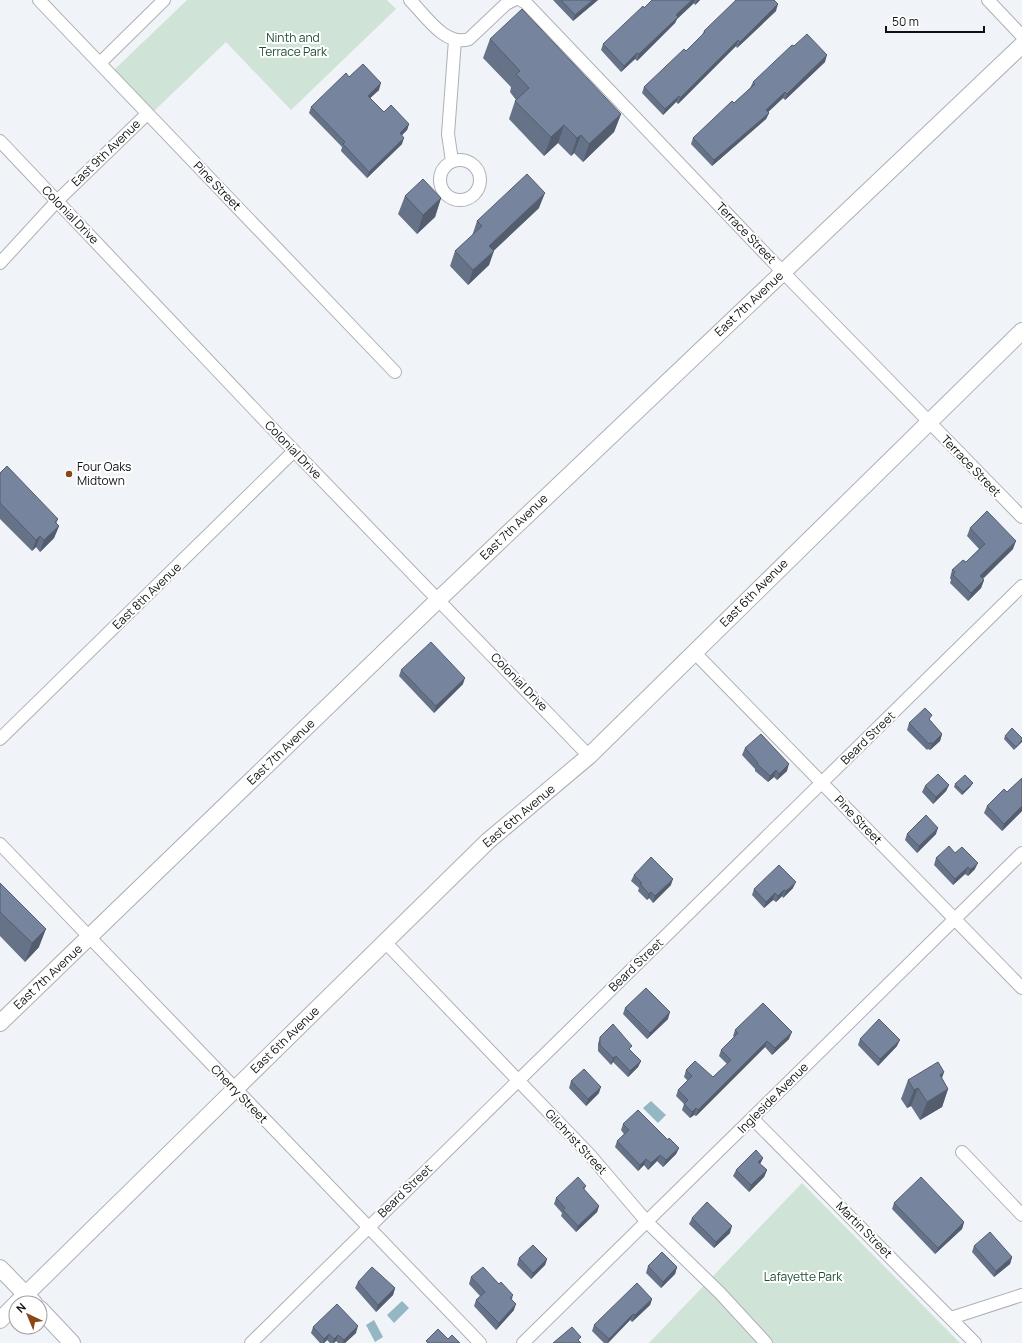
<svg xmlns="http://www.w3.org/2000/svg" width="1022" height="1343" font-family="Manrope,sans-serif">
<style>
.green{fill:#cfe3d6}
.water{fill:#95b7c4}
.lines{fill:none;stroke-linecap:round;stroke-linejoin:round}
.minor-casing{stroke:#adb0b4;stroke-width:14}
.tertiary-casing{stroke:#adb0b4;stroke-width:18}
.minor{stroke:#fff;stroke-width:12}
.tertiary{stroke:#fff;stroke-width:16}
.wall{fill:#657287}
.shaded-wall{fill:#535d6e}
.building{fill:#76859d;stroke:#535d6e}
.poi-dot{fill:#894616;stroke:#fff;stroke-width:1.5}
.labels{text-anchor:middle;stroke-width:4;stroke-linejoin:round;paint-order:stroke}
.park-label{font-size:12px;fill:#1d4e33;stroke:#fff}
.street-label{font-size:12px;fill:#0f1011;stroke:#fff}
.poi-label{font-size:12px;fill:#0f1011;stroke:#fff;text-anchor:start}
</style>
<rect width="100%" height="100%" fill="#f0f3f8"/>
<path class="green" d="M187,0H387L396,9L291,110L226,42L154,111L114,70Z
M802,1183L960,1343H649Z"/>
<path class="water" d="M651,1101L666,1115L658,1123L643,1108Z
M402,1301L409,1308L394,1323L387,1315Z
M374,1320L383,1337L375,1342L366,1325Z"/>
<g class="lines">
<g class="minor-casing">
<path id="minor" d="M39,0L395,372
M410,0C425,15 445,47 469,39L506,4L514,0
M521,0L526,3L777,266L1022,517
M988,0L1022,36
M100,63L164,0
M0,141L271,427L589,756
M440 180a20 20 0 1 1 40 0a20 20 0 1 1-40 0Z
M452,161L448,134L455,40
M0,263L57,201L147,114
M694,652L1022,988
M0,739L294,451
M0,844L480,1343
M385,942L589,1154L647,1222L720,1293L766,1343
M752,1118L975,1343
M962,1152L1022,1215
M951,1318L1022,1295
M251,1343L1022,586
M523,1343L1022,853"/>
</g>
<g class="tertiary-casing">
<path id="tertiary" d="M0,1023L439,599L1022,45
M0,1268L34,1303
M17,1303L488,841L589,756L1022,331
M40,1309L72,1343
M0,1320L16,1304"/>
</g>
<use href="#minor" class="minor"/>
<use href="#tertiary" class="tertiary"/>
</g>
<path class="wall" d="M553,0H598L573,21Z
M652,0H700L695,5L694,3L677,19L675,23L637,61L635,59L621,72L601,50L603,44L644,8Z
M776,11L737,48L736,46L678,104L676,102L663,115L642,93L644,87L686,51L702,35L704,31Z
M490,39L621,114L614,132L583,162L574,153L571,156L558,143L544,156L509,119L515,101L516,100L510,92L511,87L483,58Z
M794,46L825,62L785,100L783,98L768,112L769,113L766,119L712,166L691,144L693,138L734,103L750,88L753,82Z
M349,77L379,90L370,98L384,112L409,124L407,130L402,135V144L367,178L341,151L342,147L309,113L311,107Z
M405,196L441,198L435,217L417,234L398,214Z
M539,208L493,251L489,265L468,285L450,266L455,251L472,236L477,221Z
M0,473L58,519L56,524L59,526L54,538L40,552L36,547L32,551L0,519Z
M970,528L1013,549L983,579L984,580L981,588L968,601L950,583L951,580L950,578L952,570L966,562L979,549L967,536Z
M401,670L463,684L434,713L399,676Z
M930,721L942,734L940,741L930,750L928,749L927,750L907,730L909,723Z
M1005,736L1022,738L1014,750L1004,739Z
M745,748L787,771L777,780L774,777L768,782L755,771V769L742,755Z
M1022,778V811L1002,831L984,813L987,806L1007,792Z
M955,784L971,786L962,795L954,787Z
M949,785L946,791L933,804L922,792L925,786Z
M907,834H936L917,853L905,840Z
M955,853L975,869L968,876L965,874L953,885L934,865L936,858Z
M634,875L671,885L653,903L649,898L647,900L638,891L639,888L631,881Z
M0,883L39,947L25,962L0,936Z
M793,888L783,898L782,896L776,902L773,900L764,908L752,895L754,889Z
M625,1008L668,1019L647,1039L623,1014Z
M735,1030L789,1039L772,1055L765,1047L696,1116L694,1115L690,1118L682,1110L684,1104L676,1096L678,1090L688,1081L684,1077L686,1070L713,1077L727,1064L719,1056L721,1050L734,1037L733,1036Z
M600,1037L631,1051L641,1061L638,1067L628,1077L613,1062L611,1065L598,1051V1044Z
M860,1039L897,1046L878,1066L858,1045Z
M944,1072L942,1078L948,1089L942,1107L920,1120L911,1106L907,1108L901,1099L908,1080Z
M571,1081L599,1093L586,1106L569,1088Z
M623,1124L668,1140L679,1148L676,1154L663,1167L657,1161L648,1170L644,1165L638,1171L615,1147L617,1141L624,1134L621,1130Z
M763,1158L760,1164L767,1170L764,1177L749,1192L733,1176L736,1170Z
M586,1186L584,1190L599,1206L597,1212L576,1232L561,1216L562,1213L554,1204L556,1198Z
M894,1203L964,1222L962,1229L935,1254L892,1209Z
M692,1218L730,1233L714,1248L689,1224Z
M974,1246L1012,1257L1010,1264L994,1277L972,1252Z
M519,1258L547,1259L545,1265L531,1279L517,1265Z
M648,1266L677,1267L675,1274L661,1288L646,1273Z
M471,1277L499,1284L513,1295L512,1299L514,1310L496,1330L474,1306L476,1300L480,1296L469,1284Z
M358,1282L395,1288L393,1295L376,1312L355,1288Z
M652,1299L650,1305L632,1322L630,1320L608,1343H604L592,1331L594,1325Z
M313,1327L356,1333L345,1343H338L336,1341L334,1343H330L327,1340L324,1343H320L311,1333Z"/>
<path class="shaded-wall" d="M593,0H598L573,21L575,15Z
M692,0H695L694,3L677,19L675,23L637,61L639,54L676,15Z
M697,0H700L695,5Z
M778,4L776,11L737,48L740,42Z
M738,40L736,46L678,104L680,98Z
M637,53L635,59L621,72L624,66Z
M827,55L825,62L785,100L787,94Z
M381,83L379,90L366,102L368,96Z
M785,92L783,98L764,116L766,110Z
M679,96L676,102L663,115L665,109Z
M769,113L766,119L712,166L714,160Z
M621,114L614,132L583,162L589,144Z
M409,124L407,130L397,140L400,133Z
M564,125L558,143L544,156L551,137Z
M581,135L574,153L571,156L577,138Z
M404,138L402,144L367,178L369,172Z
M545,193L539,208L484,260L489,246Z
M441,198L435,217L417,234L423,215Z
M494,251L489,265L468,285L473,270Z
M59,526L54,538L40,552L44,540Z
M40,536L36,547L32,551L36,540Z
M1016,541L1013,549L977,584L980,576Z
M984,580L981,588L968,601L971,593Z
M465,678L463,684L434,713L436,706Z
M942,734L940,741L930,750L932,744Z
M1022,740V742L1014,750L1016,747Z
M789,764L787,771L777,780L779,774Z
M776,770L774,777L768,782L770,776Z
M973,783L971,786L962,795L963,792Z
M949,785L946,791L933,804L936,797Z
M1022,806V811L1002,831L1004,824Z
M938,828L936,834L917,853L919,846Z
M978,863L975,869L968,876L970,870Z
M968,867L965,874L953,885L955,879Z
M673,879L671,885L653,903L655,896Z
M796,882L793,888L783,898L786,891Z
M784,890L782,896L776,902L778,896Z
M651,892L649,898L647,900L649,894Z
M775,893L773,900L764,908L766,902Z
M46,929L39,947L25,962L32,943Z
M670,1012L668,1019L647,1039L650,1033Z
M792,1032L789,1039L772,1055L775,1048Z
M900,1040L897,1046L878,1066L880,1059Z
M767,1041L765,1047L696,1116L698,1110Z
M616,1056L613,1062L611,1065L613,1058Z
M641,1061L638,1067L628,1077L630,1071Z
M944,1072L937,1090L940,1075Z
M601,1087L599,1093L586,1106L588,1099Z
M918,1088L911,1106L907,1108L914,1090Z
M948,1089L942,1107L920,1120L927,1102Z
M696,1108L694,1115L690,1118L692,1112Z
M679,1148L676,1154L663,1167L666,1160Z
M660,1155L657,1161L648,1170L651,1163Z
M763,1158L760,1164L758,1162Z
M646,1159L644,1165L638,1171L640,1165Z
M767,1170L764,1177L749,1192L751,1185Z
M599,1206L597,1212L576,1232L578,1226Z
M964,1222L962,1229L935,1254L938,1248Z
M732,1226L730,1233L714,1248L716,1242Z
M1012,1257L1010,1264L994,1277L996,1271Z
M547,1259L545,1265L531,1279L533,1273Z
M677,1267L675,1274L661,1288L663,1282Z
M395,1288L393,1295L376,1312L378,1305Z
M652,1299L650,1305L632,1322L635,1315Z
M516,1304L514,1310L496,1330L499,1323Z
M633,1314L630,1320L608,1343H607L609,1339Z
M358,1326L356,1333L345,1343H343L344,1340Z
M329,1334L327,1340L324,1343H323L324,1339Z
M338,1335L336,1341L334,1343H333L334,1339Z"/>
<path class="building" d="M561,0H593L575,15Z
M652,0H692L676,15L678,17L639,54L637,53L624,66L603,44L643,6L644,8Z
M736,0H774L778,4L740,42L738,40L680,98L679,96L665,109L644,87L684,49L686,51L705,32L704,31Z
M522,9L621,114L589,144L581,135L577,138L564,125L551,137L515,101L529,88L516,74L520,71L490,39Z
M807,34L827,55L787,94L785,92L766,110L769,113L714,160L693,138L732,101L734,103L755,84L753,82L792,45L794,46Z
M363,64L381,83L368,96L384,112L391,105L409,124L400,133L404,138L369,172L343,144L345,142L311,107L346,73L349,77Z
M527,174L545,193L489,246L494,251L473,270L455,251L482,226L477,221Z
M423,179L441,198L423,215L405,196Z
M7,466L58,519L55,522L59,526L44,540L40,536L36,540L0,503V473Z
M987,511L1016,541L980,576L984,580L971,593L953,575L955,572L952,570L963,560L966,562L985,544L970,528Z
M431,642L465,678L436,706L401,670Z
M925,708L932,715L929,719L942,734L932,744L931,742L929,744L909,723Z
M1012,728L1022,738V740L1016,747L1005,736Z
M761,734L789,764L779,774L776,770L770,776L757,764L758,763L745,748Z
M938,774L949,785L936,797L925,786Z
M965,775L973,783L963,792L955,784Z
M1022,778V806L1004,824L987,806L1004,789L1007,792Z
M926,815L938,828L919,846L907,834Z
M949,846L955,853L962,847L978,863L970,870L968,867L955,879L936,858Z
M651,857L673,879L655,896L651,892L649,894L640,884L642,883L634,875Z
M779,865L796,882L786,891L784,890L778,896L775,893L766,902L754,889Z
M0,883L46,929L32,943L0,912Z
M646,988L670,1012L650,1033L625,1008Z
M763,1003L792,1032L775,1048L767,1041L698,1110L696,1108L692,1112L684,1104L688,1100L678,1090L692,1076L686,1070L695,1061L713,1077L731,1060L721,1050L738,1033L735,1030Z
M879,1019L900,1040L880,1059L860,1039Z
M613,1024L632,1046L629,1049L641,1061L630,1071L616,1056L613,1058L600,1045V1037Z
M938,1062L944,1072L940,1075L948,1089L927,1102L918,1088L914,1090L908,1080Z
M584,1069L601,1087L588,1099L571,1081Z
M638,1110L668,1140L669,1138L679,1148L666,1160L660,1155L651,1163L646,1159L640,1165L617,1141L629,1130L623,1124Z
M756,1150L763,1158L758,1162L767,1170L751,1185L736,1170Z
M578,1177L586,1186L583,1188L599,1206L578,1226L563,1210L565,1208L556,1198Z
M921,1177L964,1222L938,1248L894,1203Z
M707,1202L732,1226L716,1242L692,1218Z
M990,1232L1012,1257L996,1271L974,1246Z
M533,1245L547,1259L533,1273L519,1258Z
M662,1252L677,1267L663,1282L648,1266Z
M372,1267L395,1288L378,1305L358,1282Z
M483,1267L499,1284L501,1282L513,1295L510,1298L516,1304L499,1323L476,1300L485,1292L471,1277Z
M637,1283L652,1299L635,1315L633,1314L609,1339L594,1325Z
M337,1304L358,1326L344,1340L338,1335L334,1339L329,1334L324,1339L313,1327Z
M572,1327L581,1337L578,1340L581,1343H553Z
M438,1329L448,1339L452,1335L460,1343H428L426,1341Z"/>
<circle class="poi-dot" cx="69" cy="474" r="4"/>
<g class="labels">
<g class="park-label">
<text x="293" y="42">Ninth and<tspan x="293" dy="14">Terrace Park</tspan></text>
<text x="803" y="1281">Lafayette Park</text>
</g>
<g class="street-label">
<text transform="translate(106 153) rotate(-44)" y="4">East 9th Avenue</text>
<text transform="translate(217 186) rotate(46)" y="4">Pine Street</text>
<text transform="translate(70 215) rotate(46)" y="4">Colonial Drive</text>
<text transform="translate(746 233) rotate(46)" y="4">Terrace Street</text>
<text transform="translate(749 304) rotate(-43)" y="4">East 7th Avenue</text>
<text transform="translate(293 450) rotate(46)" y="4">Colonial Drive</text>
<text transform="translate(971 466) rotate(46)" y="4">Terrace Street</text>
<text transform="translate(514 527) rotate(-44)" y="4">East 7th Avenue</text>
<text transform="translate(754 593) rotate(-45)" y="4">East 6th Avenue</text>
<text transform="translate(147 596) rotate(-44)" y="4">East 8th Avenue</text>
<text transform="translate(519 682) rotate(46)" y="4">Colonial Drive</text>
<text transform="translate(868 738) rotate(-44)" y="4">Beard Street</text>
<text transform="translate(281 752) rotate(-44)" y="4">East 7th Avenue</text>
<text transform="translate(519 816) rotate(-40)" y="4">East 6th Avenue</text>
<text transform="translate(858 820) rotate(46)" y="4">Pine Street</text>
<text transform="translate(636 965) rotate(-44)" y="4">Beard Street</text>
<text transform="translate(48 977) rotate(-43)" y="4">East 7th Avenue</text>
<text transform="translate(285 1040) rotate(-44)" y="4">East 6th Avenue</text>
<text transform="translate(239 1094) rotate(46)" y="4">Cherry Street</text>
<text transform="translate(773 1098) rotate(-45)" y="4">Ingleside Avenue</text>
<text transform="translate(576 1142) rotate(47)" y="4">Gilchrist Street</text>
<text transform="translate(405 1191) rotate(-44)" y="4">Beard Street</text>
<text transform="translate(864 1230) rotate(45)" y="4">Martin Street</text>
</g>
<g class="poi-label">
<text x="77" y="471">Four Oaks<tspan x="77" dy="14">Midtown</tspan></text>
</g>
</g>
<g transform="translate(28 1315) rotate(316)"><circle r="19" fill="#ffffff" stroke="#9f9fa0"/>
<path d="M0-3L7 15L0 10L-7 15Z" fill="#894616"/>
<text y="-6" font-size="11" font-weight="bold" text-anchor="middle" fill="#0f1011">N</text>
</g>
<path d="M886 26v6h98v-6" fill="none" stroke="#0f1011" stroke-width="2"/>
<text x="892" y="26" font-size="12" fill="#0f1011" stroke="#ffffff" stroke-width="3" paint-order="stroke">50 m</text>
</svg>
